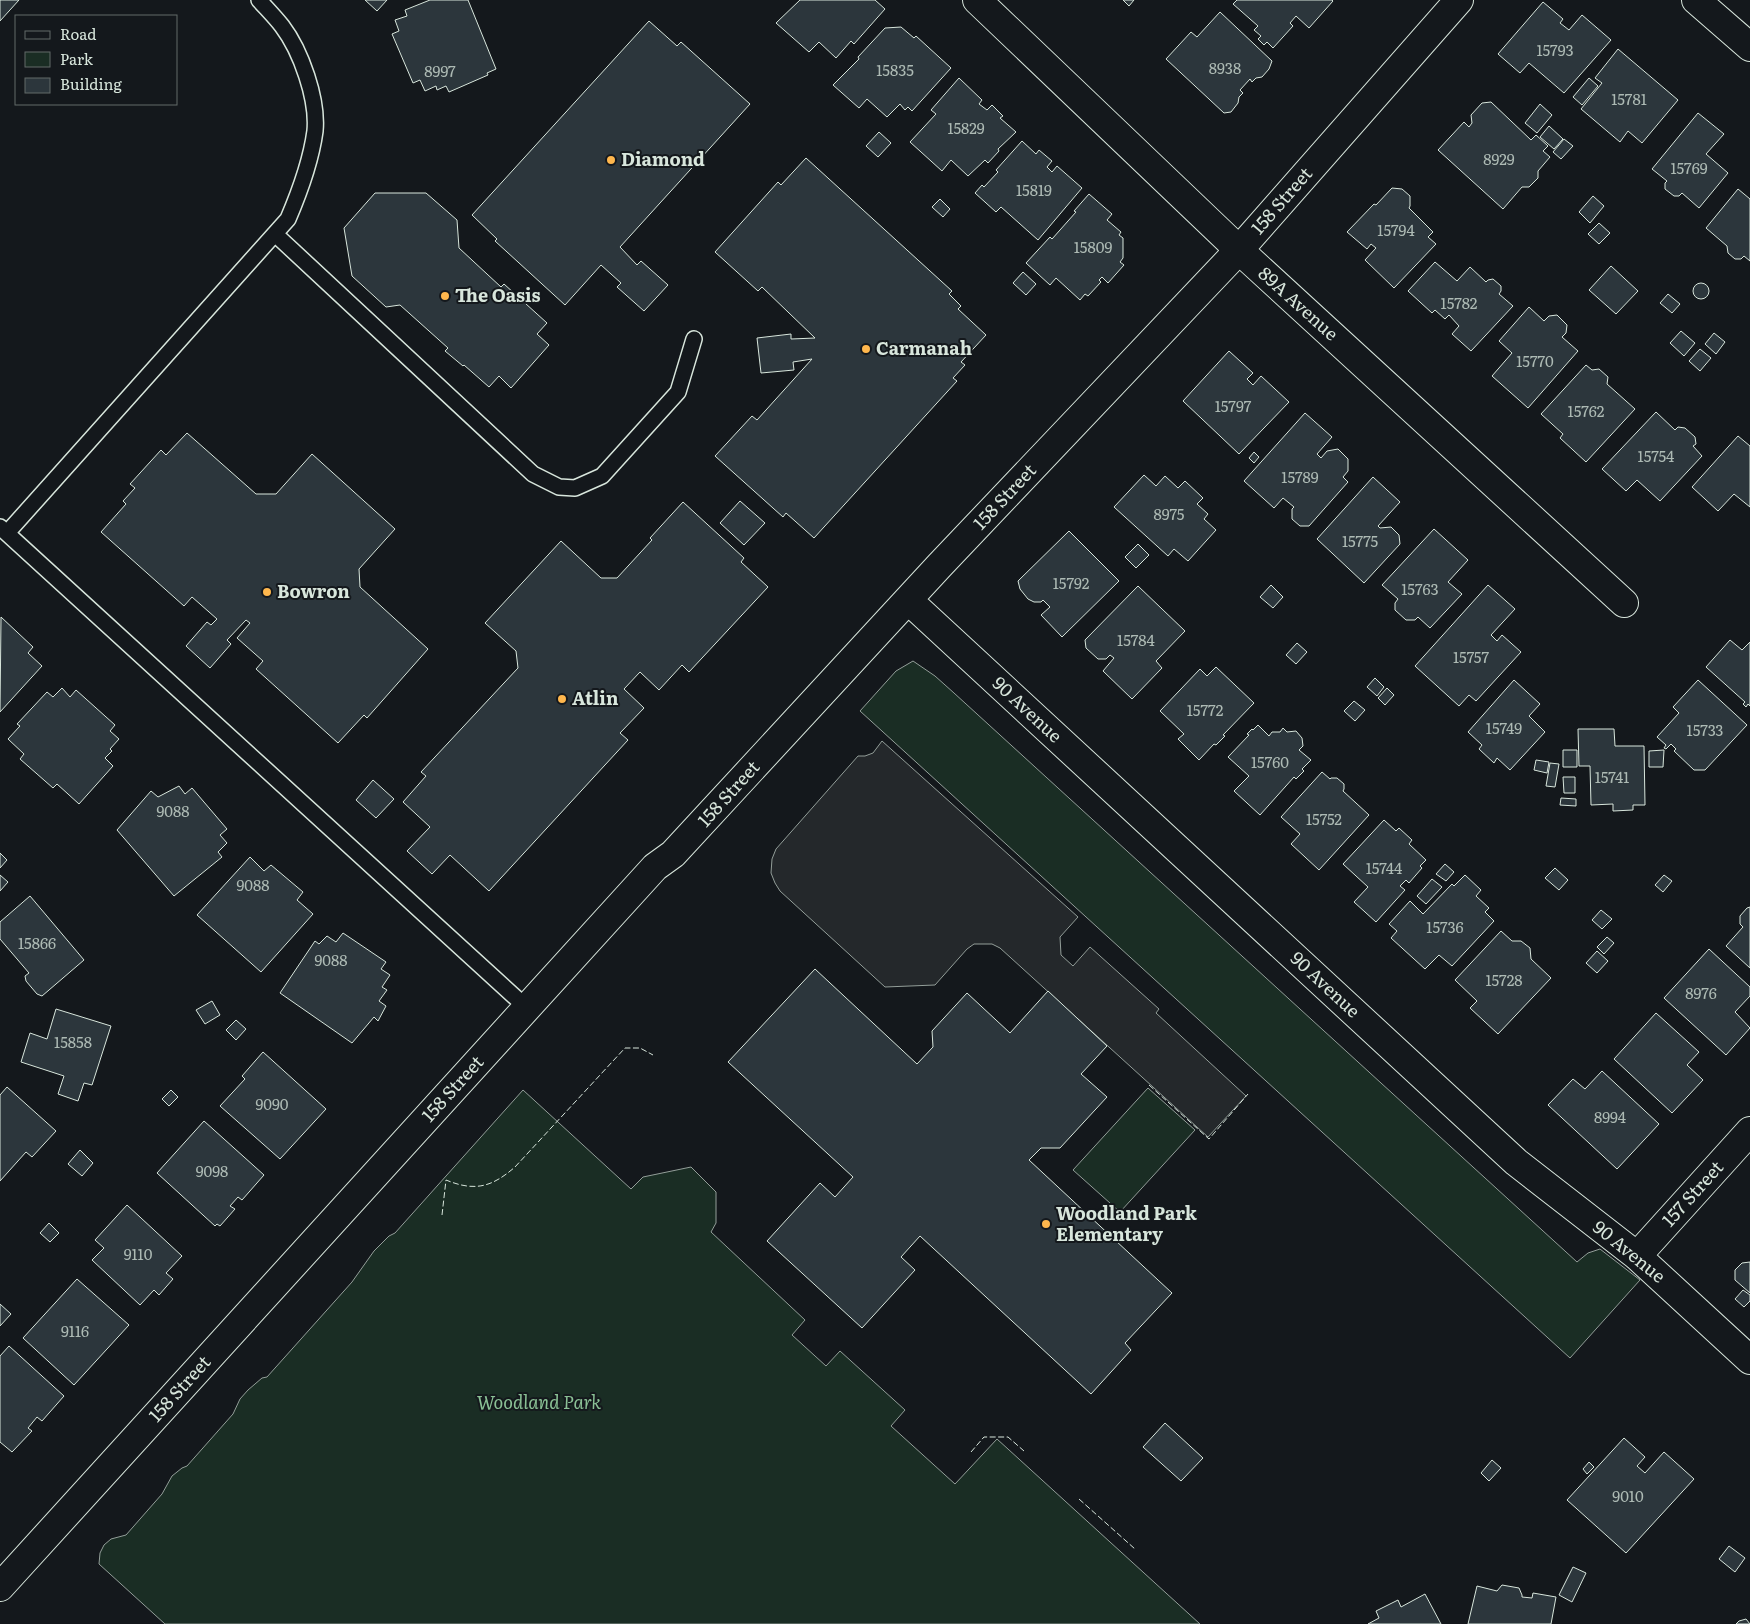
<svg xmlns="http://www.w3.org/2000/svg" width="1750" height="1624" font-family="Literata,serif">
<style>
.green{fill:#1a2d24;stroke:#939e99}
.parking{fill:#24282b;stroke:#939e99}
.building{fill:#2c363c;stroke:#d8e6dc}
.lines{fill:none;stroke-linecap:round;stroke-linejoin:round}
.service-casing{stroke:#d8e6dc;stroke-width:18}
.minor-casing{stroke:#d8e6dc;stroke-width:30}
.service{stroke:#14181c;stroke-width:15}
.minor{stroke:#14181c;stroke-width:28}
.fence{stroke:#d8e6dc;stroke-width:1;stroke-dasharray:6 2.5;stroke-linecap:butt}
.poi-dot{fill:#ffb74d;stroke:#14181c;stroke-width:2}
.labels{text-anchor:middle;stroke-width:4;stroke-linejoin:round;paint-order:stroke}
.number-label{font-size:15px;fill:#adbab4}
.poi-label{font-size:18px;font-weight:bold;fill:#d8e6dc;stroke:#14181c;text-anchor:start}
.street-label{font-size:18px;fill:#d8e6dc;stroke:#14181c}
.park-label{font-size:18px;font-style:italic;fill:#8ac095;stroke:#14181c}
</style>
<rect width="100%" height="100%" fill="#14181c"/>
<path class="green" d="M913,661L935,676L954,693L1577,1262L1588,1253L1600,1249L1640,1280L1570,1358L860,711L896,671Z
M1148,1088L1195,1130L1120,1212L1073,1170Z
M523,1090L631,1189L643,1177L691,1167L716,1192V1223L711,1232L805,1320L792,1335L826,1366L840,1351L905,1410L891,1426L955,1484L997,1439L1200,1624H165L99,1564L100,1553L104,1545L111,1539L126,1535L162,1494L172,1476L182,1468L187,1466L233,1414L240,1399L248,1390L262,1378L267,1377L352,1282L374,1251L389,1236L395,1233Z"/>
<path class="parking" d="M882,741L1078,917L1060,937L1061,955L1073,966L1090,947L1159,1009L1156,1013L1246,1096L1208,1137L1000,948L992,944H974L967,949L935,985L885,987L780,891L775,883L771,873L772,859L776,849L858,756H865L873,753Z"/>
<path class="building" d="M0,0H19L0,21Z
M365,0H387L377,11Z
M430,0H468L496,69L487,73L488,75L449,92L446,86L437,90L436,86L425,91L420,80L413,83L392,34L399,31L395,20L407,16L405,10Z
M800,0H875L885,9L854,44L851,41L836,58L819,42L809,52L776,23Z
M1123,0H1134L1129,6Z
M1237,0H1332L1333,1L1309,28L1296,16L1290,23L1293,26L1273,48L1267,42L1264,45L1258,39L1261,36L1254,30L1258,26L1233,4Z
M1543,2L1563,19L1560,23L1569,30L1582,15L1611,40L1564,93L1529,63L1520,73L1498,54Z
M1220,12L1272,61L1269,69L1262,77L1256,78L1252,82L1250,79L1240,90L1243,93L1239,97L1238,103L1231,112L1224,113L1166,59L1191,32L1197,37Z
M649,21L677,46L681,42L750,104L620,247L637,265L641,261L668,285L644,311L617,287L621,283L601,265L565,305L495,241L497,239L472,215Z
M901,27L914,38L916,36L951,68L912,111L908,107L905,110L900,104L887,117L867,99L859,108L833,85L859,59L858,57L885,28Z
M1618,49L1678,100L1642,143L1628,131L1620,142L1581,109L1602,83L1595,78Z
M959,78L982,100L979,104L987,110L992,105L1003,116L1000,118L1016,132L998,149L999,151L988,163L985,160L968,176L951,160L942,171L910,142L936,114L931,110Z
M1589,78L1598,86L1582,105L1573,97Z
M1491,102L1531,140L1536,135L1548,146L1543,151L1550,157L1538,171V178L1529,187H1522L1503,209L1438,150L1464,122L1469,127L1472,123L1471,115L1482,103Z
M1540,104L1552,115L1537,133L1525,123Z
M1698,113L1724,134L1706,154L1728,173L1699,208L1682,193L1679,196H1674L1665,189V183L1667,181L1652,169Z
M1549,126L1563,139L1554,149L1540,137Z
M879,132L891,143L878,157L866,146Z
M1564,139L1573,146L1561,159L1553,152Z
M1022,141L1036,154L1039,150L1052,161L1047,167L1052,172L1057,166L1082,188L1038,240L1001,207L996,212L975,193L982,185L984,187L998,172L996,170Z
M806,158L952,291L949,294L961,306L958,309L986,335L961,362L965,365L953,378L957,381L814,538L786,513L783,517L715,456L752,416L757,420L812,359L793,362L794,370L761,373L757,338L791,334V339L815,338L762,287L758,291L715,252L778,182L781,185Z
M1392,188L1402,189L1410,196V206L1409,208L1433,232L1428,237L1436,244L1394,288L1365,260L1376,248L1371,244L1367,249L1347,232L1374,204L1376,205Z
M1738,189L1750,199V261L1744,256L1741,259H1735L1728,253L1727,246L1706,228Z
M375,193H426L457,220L459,248L501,287L504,284L547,323L537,334L549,345L511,388L499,376L489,387L464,365L463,366L445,351L448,348L400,305L386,307L352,276L344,228Z
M1089,194L1112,214L1107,220L1121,232L1119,235L1123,238V258L1120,262L1124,265L1108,283L1102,277L1099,280L1101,282L1088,296L1085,294L1080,300L1056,278L1050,285L1026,263L1050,237L1052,239L1076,212L1074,211Z
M1593,196L1604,206L1590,223L1579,212Z
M940,199L950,209L943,217L932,207Z
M1599,223L1610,233L1599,244L1588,234Z
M1435,262L1457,281L1470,267L1486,282L1488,280L1493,279L1501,286V291L1499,294L1513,306L1471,351L1452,334L1459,326L1449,315L1445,319L1435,310L1432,313L1408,291Z
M1611,266L1638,291L1616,314L1589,290Z
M1023,272L1036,284L1026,295L1013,283Z
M1693 291a8 8 0 1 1 16 0a8 8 0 1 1-16 0Z
M1668,294L1680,304L1672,313L1660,303Z
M1529,307L1544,321L1549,316L1557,315L1567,325L1566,333L1562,337L1578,351L1528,408L1492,376L1512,353L1499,341Z
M1681,331L1695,343L1684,356L1670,343Z
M1714,333L1725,342L1716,354L1705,344Z
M1700,349L1711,358L1700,371L1689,361Z
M1229,351L1253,373L1247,379L1253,385L1261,376L1289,402L1239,454L1183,401Z
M1586,365L1592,370L1599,369L1608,377L1607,384L1635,409L1586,462L1560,438L1563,434L1541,414Z
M1656,412L1675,430L1678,427L1685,428L1695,437L1696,444L1693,446L1702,456L1660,501L1637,480L1626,491L1602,469Z
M1305,413L1332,437L1317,454L1321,458L1327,451L1338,449L1348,459V471L1343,477L1348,482L1309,526H1300L1292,519V509L1294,507L1283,498L1274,508L1244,481Z
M187,433L256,494H276L312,454L395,529L359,569L360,587L428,649L367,718L364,715L338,743L256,669L263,661L237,638L250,623L246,620L227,640L231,644L210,668L186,646L207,622L211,625L217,619L192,597L184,606L101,532L126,504L123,501L135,488L130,484L161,450L166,455Z
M1738,436L1750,446V507L1734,494L1718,511L1692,487Z
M1254,452L1259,457L1254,463L1249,458Z
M1144,475L1156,486L1165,476L1178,488L1185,481L1203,498L1197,504L1208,514L1204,519L1216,530L1188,561L1174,549L1168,556L1114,507Z
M1373,477L1400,502L1378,526L1380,528L1391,527L1399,535L1400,544L1364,583L1317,539Z
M740,501L765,523L744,545L720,523Z
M683,502L744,558L741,562L768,587L689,672L682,665L659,690L640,672L624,689L644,708L620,733L628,740L489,891L450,855L432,874L407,851L430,827L403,802L426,776L421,772L518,668L516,651L485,623L561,541L601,578H617L652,540L650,538Z
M1434,529L1468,560L1448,582L1462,594L1430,628L1418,617L1415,620H1406L1395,610V603L1398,599L1382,585Z
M1069,531L1119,581L1062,637L1041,615L1050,607L1043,600L1041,602H1034L1028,599L1020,589L1018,581Z
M1138,544L1149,555L1136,568L1125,557Z
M1271,585L1283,597L1273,608L1260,597Z
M1488,585L1515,609L1491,635L1497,641L1502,635L1521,652L1476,701L1469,695L1459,706L1415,666Z
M1138,586L1185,631L1156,661L1162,668L1132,699L1103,671L1114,658L1110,655L1106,659H1098L1086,648L1085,640Z
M1,617L33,647L28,653L42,666L0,712Z
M1730,640L1742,650L1750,642V706L1748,704L1746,707L1743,704L1745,702L1706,667Z
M1297,643L1307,652L1296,664L1286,655Z
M1216,667L1254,703L1223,735L1225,736L1216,745L1214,744L1199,760L1178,739L1184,734L1160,711L1200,669L1207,676Z
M1375,678L1384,687L1377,696L1367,687Z
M1514,680L1540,704L1529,716L1545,732L1510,770L1497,758L1494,763L1479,749L1482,745L1468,732Z
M1698,680L1747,725L1705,770H1694L1674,751L1676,749L1671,744L1666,749L1664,748L1666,745L1657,737L1679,713L1673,707Z
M62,688L70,697L76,690L115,725L110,731L119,739L110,749L112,751L105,758L113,766L79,804L57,784L53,788L20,759L24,754L8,739L20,726L17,724L47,692L53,697Z
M1387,688L1394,695L1385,705L1378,698Z
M1354,701L1365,710L1355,721L1344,711Z
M1258,725L1269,736L1272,732H1280L1283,728L1287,732L1296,731L1302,738L1303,746L1299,750L1311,760L1302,769L1304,771L1296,779L1294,777L1260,815L1234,791L1249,776L1228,757L1249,735L1247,734L1252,729L1253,730Z
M1578,729H1614L1615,746H1644L1645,805H1633V810L1613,811V804L1591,805L1590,766H1579Z
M1563,750H1577V767H1563Z
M1664,750L1663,767H1649V751Z
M1536,760L1549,762L1547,773L1534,770Z
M1550,763L1559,764L1555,787L1546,786Z
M1322,772L1330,779L1331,778H1337L1344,784V789L1343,791L1369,815L1319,870L1291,844L1300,834L1281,817Z
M1563,777H1575V793H1564Z
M373,780L394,799L376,818L356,800Z
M179,786L185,794L192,788L227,829L220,835L227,843L218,852L222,857L174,896L117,830L151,791L158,797Z
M1561,798L1576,799V806L1560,805Z
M1384,820L1396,831L1399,828L1412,840L1409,844L1426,860L1420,866L1422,868L1409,883L1406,880L1400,886L1405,890L1376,922L1354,902L1368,887L1343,864Z
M0,853L7,860L0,868Z
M250,857L264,871L271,865L303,892L297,900L313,914L261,972L197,915Z
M1445,864L1454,872L1446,881L1436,874Z
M1555,868L1568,880L1559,890L1545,878Z
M0,875L8,882L0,891Z
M1465,875L1481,890L1476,896L1489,908L1485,912L1494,921L1452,966L1439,955L1425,969L1391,938L1397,931L1389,924L1410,901L1423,914L1452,884L1454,886Z
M1664,875L1672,881L1663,892L1655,885Z
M1432,879L1442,887L1426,904L1417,896Z
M30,896L84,960L42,996L37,994L26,981L25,976L29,973L0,939V922Z
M1750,907V968L1726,946L1743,927L1740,924V916L1747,908Z
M1601,910L1612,919L1602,929L1592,920Z
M1501,931L1512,941H1521L1530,948L1531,959L1551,978L1498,1034L1470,1008L1477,1001L1455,980Z
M343,933L386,962L381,969L390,975L382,987L387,990L379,1001L386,1006L378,1021L374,1017L352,1043L280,993L315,941L319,944L327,936L336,942Z
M1607,937L1614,943L1604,954L1597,947Z
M1709,949L1750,987V996L1735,1012L1750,1028L1726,1055L1664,998Z
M1597,951L1608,961L1597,973L1586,963Z
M815,969L917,1064L933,1047L932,1031L967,993L1010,1033L1048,991L1107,1046L1081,1074L1107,1097L1060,1148H1041L1029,1160L1172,1293L1125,1343L1131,1350L1091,1394L920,1236L901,1257L915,1270L862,1328L767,1241L820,1183L835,1197L853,1177L728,1062Z
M212,1001L220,1015L205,1024L196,1010Z
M56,1009L111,1026L92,1085L84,1083L78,1101L58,1094L64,1076L21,1062L30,1033L47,1039Z
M1656,1013L1699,1052L1687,1065L1703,1080L1672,1113L1614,1059Z
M236,1020L246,1029L236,1040L226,1030Z
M263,1052L326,1109L280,1159L220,1106L245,1079L242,1076Z
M1602,1071L1659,1124L1617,1169L1548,1105L1573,1079L1585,1089Z
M7,1087L56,1131L32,1157L26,1152L0,1181V1095Z
M171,1090L178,1097L169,1106L162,1099Z
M204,1121L264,1175L242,1200L238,1197L230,1206L235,1209L220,1226L217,1224L215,1226L157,1173Z
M80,1150L93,1163L82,1176L68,1164Z
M127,1205L182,1256L166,1273L173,1279L159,1295L154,1290L140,1305L92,1260L104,1248L95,1240Z
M49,1223L59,1233L50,1242L40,1233Z
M1750,1262V1293L1735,1280V1270L1742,1263Z
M77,1279L129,1325L74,1385L23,1338Z
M1743,1290L1750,1295V1301L1744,1307L1735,1299Z
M0,1304L11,1314L0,1326Z
M9,1346L64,1396L42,1421L37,1417L28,1428L32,1431L12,1452L0,1442V1356Z
M1165,1423L1203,1458L1181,1481L1143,1447Z
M1624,1438L1645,1457L1637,1466L1645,1473L1664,1452L1694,1479L1626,1553L1567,1500Z
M1492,1460L1501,1468L1489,1481L1481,1473Z
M1589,1462L1594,1467L1587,1474L1583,1469Z
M1729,1546L1745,1558L1735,1572L1719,1559Z
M1573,1567L1586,1573L1572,1602L1559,1595Z
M1502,1585L1519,1588L1522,1595V1597L1532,1598L1533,1593L1556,1597L1551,1624H1468L1477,1586L1497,1591Z
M1425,1594L1441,1624H1368L1379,1618L1376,1611L1398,1600L1401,1607Z
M1746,1619L1750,1624H1736L1739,1621Z"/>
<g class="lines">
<g class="service-casing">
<path id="service" d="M275,234L533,474L559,487L575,488L602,476L678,392L694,339
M0,527L527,1008
M7,533L288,219C300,191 311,161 315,131C318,99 301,51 282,26C275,17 267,9 259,0"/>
</g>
<g class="minor-casing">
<path id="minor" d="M977,0L1239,250L1624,603
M1696,0L1750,47
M908,600L1516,1162L1637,1256L1750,1360
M1637,1256L1750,1131
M0,1587L655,867L673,854L940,565L1239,250L1459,0"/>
</g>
<use href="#service" class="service"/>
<use href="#minor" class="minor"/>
<path class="fence" d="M1149,1085L1209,1139L1248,1094
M442,1215L446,1180C475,1192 492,1187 515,1167L625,1048H640L653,1055
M971,1452L984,1437H1008L1024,1451
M1079,1499L1135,1549"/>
</g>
<g class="poi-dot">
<circle cx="611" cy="160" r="5"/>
<circle cx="445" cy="296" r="5"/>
<circle cx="866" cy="349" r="5"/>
<circle cx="267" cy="592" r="5"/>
<circle cx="562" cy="699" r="5"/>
<circle cx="1046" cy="1224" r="5"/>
</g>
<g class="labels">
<g class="number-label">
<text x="1555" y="56">15793</text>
<text x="1225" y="74">8938</text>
<text x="895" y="76">15835</text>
<text x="440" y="77">8997</text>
<text x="1629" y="105">15781</text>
<text x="966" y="134">15829</text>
<text x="1499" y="165">8929</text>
<text x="1689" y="174">15769</text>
<text x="1034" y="196">15819</text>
<text x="1396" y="236">15794</text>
<text x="1093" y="253">15809</text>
<text x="1459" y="309">15782</text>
<text x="1535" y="367">15770</text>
<text x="1233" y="412">15797</text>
<text x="1586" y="417">15762</text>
<text x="1656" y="462">15754</text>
<text x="1300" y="483">15789</text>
<text x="1169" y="520">8975</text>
<text x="1360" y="547">15775</text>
<text x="1071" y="589">15792</text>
<text x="1420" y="595">15763</text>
<text x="1136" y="646">15784</text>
<text x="1471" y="663">15757</text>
<text x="1205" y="716">15772</text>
<text x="1504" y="734">15749</text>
<text x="1705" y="736">15733</text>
<text x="1270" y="768">15760</text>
<text x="1612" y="783">15741</text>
<text x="173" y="817">9088</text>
<text x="1324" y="825">15752</text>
<text x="1384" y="874">15744</text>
<text x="253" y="891">9088</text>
<text x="1445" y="933">15736</text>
<text x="37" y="949">15866</text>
<text x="331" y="966">9088</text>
<text x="1504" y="986">15728</text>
<text x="1701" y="999">8976</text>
<text x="73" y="1048">15858</text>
<text x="272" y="1110">9090</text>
<text x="1610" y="1123">8994</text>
<text x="212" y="1177">9098</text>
<text x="138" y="1260">9110</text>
<text x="75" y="1337">9116</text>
<text x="1628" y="1502">9010</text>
</g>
<g class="poi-label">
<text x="621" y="166">Diamond</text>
<text x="455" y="302">The Oasis</text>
<text x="876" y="355">Carmanah</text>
<text x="277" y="598">Bowron</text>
<text x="572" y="705">Atlin</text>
<text x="1056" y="1220">Woodland Park<tspan x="1056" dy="21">Elementary</tspan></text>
</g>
<g class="street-label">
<text transform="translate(1282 201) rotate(-49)" y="6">158 Street</text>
<text transform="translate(1298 304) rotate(42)" y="6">89A Avenue</text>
<text transform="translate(1005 497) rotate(-47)" y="6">158 Street</text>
<text transform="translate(1027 710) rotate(43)" y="6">90 Avenue</text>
<text transform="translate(729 794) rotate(-48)" y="6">158 Street</text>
<text transform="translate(1325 985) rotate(43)" y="6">90 Avenue</text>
<text transform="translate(453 1089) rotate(-48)" y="6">158 Street</text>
<text transform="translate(1693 1194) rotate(-48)" y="6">157 Street</text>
<text transform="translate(1629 1252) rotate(39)" y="6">90 Avenue</text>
<text transform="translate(180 1389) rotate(-48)" y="6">158 Street</text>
</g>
<g class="park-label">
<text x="539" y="1409">Woodland Park</text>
</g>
</g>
<rect x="15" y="15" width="162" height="90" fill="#14181c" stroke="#626a69"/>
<rect x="25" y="31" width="25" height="8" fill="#14181c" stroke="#626a69"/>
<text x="60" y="40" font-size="15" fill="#d8e6dc">Road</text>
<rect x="25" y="52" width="25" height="15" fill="#1a2d24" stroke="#626a69"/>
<text x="60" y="65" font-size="15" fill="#d8e6dc">Park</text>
<rect x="25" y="78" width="25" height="15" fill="#2c363c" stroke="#626a69"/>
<text x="60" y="90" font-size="15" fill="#d8e6dc">Building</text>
</svg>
